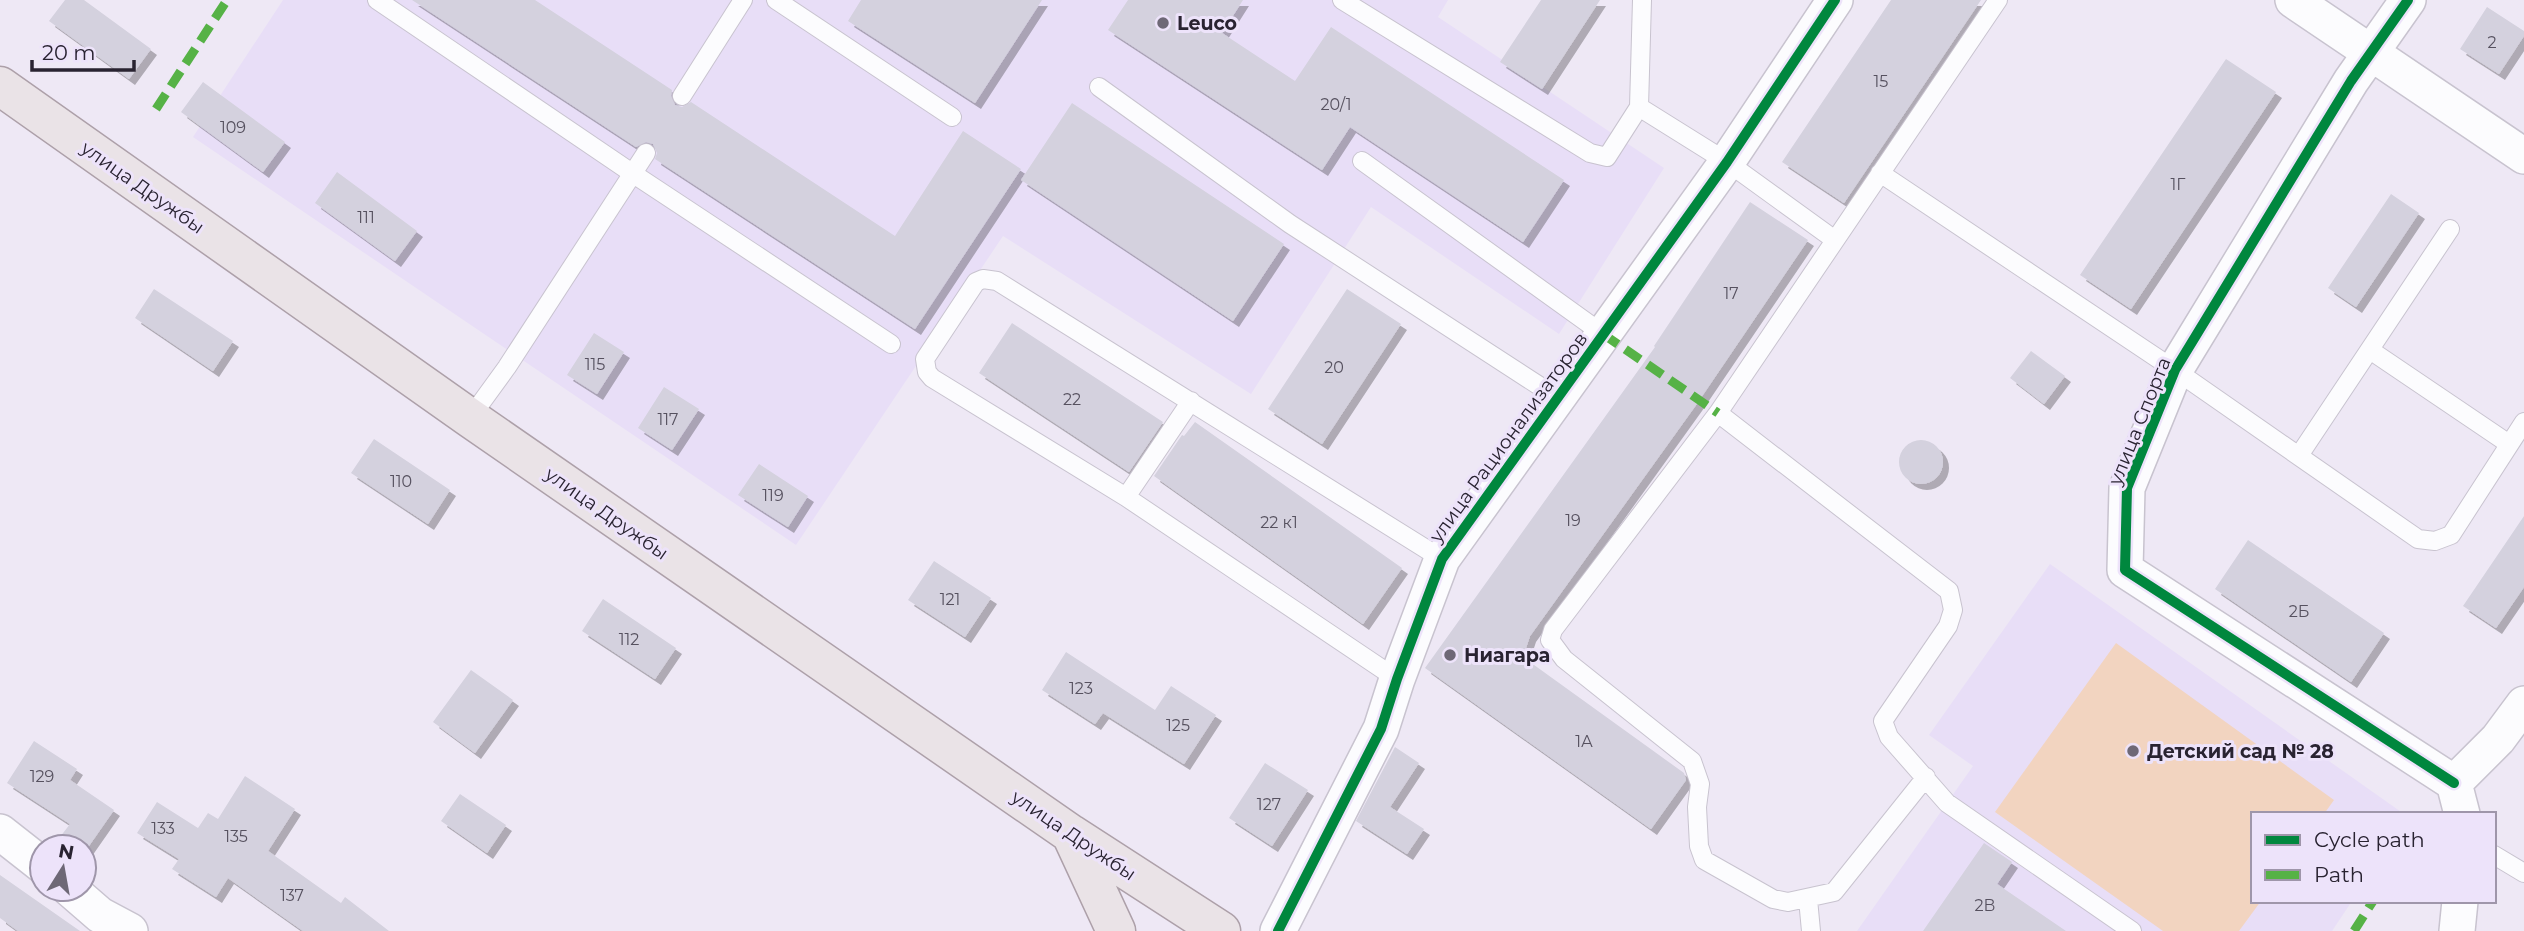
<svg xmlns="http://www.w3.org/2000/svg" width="2524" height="931" font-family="Montserrat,sans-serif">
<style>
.built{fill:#e8def7}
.green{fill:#f2d4c0}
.building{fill:#d4d1de;filter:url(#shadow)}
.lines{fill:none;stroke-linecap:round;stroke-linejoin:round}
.lane-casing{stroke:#c8c3cf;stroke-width:20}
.street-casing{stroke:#c8c3cf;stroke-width:38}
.primary-casing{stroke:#ada0a9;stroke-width:41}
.lane{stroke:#fcfcfe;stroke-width:18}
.street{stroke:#fcfcfe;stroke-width:35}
.primary{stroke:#eae3e7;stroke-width:38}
.quiet{stroke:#56b246;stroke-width:9;stroke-dasharray:18 9;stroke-linecap:butt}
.cycleway-casing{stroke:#ede3fa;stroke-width:15}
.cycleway{stroke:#00873e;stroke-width:10}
.poi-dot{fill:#6e6876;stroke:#ede3fa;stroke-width:2.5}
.labels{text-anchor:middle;stroke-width:6;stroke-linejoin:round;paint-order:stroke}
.number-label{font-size:16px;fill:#56515f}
.poi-label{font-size:19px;font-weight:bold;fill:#292331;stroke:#ede3fa;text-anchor:start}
.street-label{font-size:19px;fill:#292331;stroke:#ede3fa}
</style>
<defs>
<filter id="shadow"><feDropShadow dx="6" dy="6" stdDeviation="0" flood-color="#0004"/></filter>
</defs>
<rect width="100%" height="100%" fill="#eee8f5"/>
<path class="built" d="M283,0H1448L1438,17L1664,168L1559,334L1371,207L1251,394L1003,236L796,545L193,137Z
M2050,564L2404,814H2253V901H2352L2332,931H1857L1973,766L1929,735Z"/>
<path class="green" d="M2116,643L2334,800L2324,814H2253V901H2261L2239,931H2163L1995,812Z"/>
<path class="building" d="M65,0H84L151,49L129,79L49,21Z
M412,0H535L672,90L671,96L675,105L682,107L691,102L895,236L963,131L1021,169L915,329L655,159L657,153L653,144L646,142L636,147Z
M861,0H1042L975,103L848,21Z
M1128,0H1243L1222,33L1295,81L1331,27L1564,180L1523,242L1350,127L1322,170L1108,30Z
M1541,0H1600L1542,89L1500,62Z
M1891,0H1981L1844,203L1782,162Z
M2487,7L2524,31V36L2499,74L2460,49Z
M2226,59L2276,92L2131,309L2080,275Z
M203,82L285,142L263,172L181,112Z
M1072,103L1284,244L1233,321L1021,180Z
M337,172L417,231L395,261L315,203Z
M2391,194L2419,213L2356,307L2328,288Z
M1750,202L1808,240L1696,405L1530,636L1523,657L1684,773L1686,780L1651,829L1425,668L1655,347L1654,346Z
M154,289L233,341L213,371L135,318Z
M1347,289L1401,324L1322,444L1268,409Z
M1012,323L1163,422L1129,472L979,373Z
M594,333L624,352L597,394L567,375Z
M2031,351L2065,376L2044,404L2010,378Z
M664,387L699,409L672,450L638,428Z
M1195,422L1402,568L1363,624L1154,476L1182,435L1184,436Z
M374,439L450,490L428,524L351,473Z
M1899 462a22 22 0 1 1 44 0a22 22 0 1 1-44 0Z
M759,464L808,496L788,527L738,495Z
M2524,516V587L2496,628L2463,606Z
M2248,540L2384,633L2351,682L2215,589Z
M934,561L991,598L965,637L908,600Z
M603,599L676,648L655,679L582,631Z
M1066,652L1155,710L1171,686L1216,715L1184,764L1103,713L1095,724L1042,690Z
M471,670L513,700L475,753L433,722Z
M34,741L77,769L70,780L114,810L84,853V847H75L60,837L70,824L7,783Z
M1395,747L1419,763L1390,807L1424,829L1407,854L1356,821Z
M1265,763L1308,790L1272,846L1229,818Z
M245,776L295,809L268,851L341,903L345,897L389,931H303L228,878L216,897L172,869L179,859L137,833L157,802L198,828L208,813L218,819Z
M460,794L506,825L487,853L441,821Z
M1984,843L2012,862L1997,884L2066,931H1923Z
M0,875L80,931H18L0,918Z"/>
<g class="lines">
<g class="lane-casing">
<path id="lane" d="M377,0L632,173L891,344
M776,0L952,117
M1342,0L1590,153L1607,157L1639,107
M1642,0L1639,107L1727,162L1835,240
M1099,87L1290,224L1558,398
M682,96L743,0
M1362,161L1603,334
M1880,173L2175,370L2418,539L2435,541L2451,535L2524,422
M2370,350L2509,444
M1718,413L1949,591L1953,610L1948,626L1883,721L1889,737L1947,803L2132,931
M470,418L507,367L646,153
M2300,454L2450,229
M1126,497L1191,401
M1397,679L1126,497L932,378L927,372L925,359L976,282L983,279L997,281L1442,559
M1926,777L1834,892L1788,902L1773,899L1704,860L1699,846L1697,807L1700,784L1692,761L1564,659L1550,640L1553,630L1718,413L1998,0
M2494,855L2524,873
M1808,899L1811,931"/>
</g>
<g class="street-casing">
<path id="street" d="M2293,0L2524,156
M2408,0L2351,81L2175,370L2127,488L2125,570L2454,783
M2462,814L2454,783L2498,739L2524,704
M0,832L42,865
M70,889L100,915L130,931
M1278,931L1381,729L1397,679L1442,559L1727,162L1835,0
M2457,931L2460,901"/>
</g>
<g class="primary-casing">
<path id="primary" d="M0,86L470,418L1071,834L1221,931
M1071,834L1116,931"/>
</g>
<use href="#lane" class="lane"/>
<use href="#street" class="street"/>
<use href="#primary" class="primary"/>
<path class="quiet" d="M156,109L227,0
M1603,334L1718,413
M2354,931L2373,901"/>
<g class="cycleway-casing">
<path id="cycleway" d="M2408,0L2351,81L2175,370L2127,488L2125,570L2454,783
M1278,931L1381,729L1397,679L1442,559L1727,162L1835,0"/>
</g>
<use href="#cycleway" class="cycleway"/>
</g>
<g class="poi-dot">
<circle cx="1163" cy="23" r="7"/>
<circle cx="1450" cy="655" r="7"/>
<circle cx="2133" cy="751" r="7"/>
</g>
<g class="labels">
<g class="number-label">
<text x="2492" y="48">2</text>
<text x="1881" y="87">15</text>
<text x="1336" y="110">20/1</text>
<text x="233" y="133">109</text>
<text x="2178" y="190">1Г</text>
<text x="366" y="223">111</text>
<text x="1731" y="299">17</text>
<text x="595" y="370">115</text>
<text x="1334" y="373">20</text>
<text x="1072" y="405">22</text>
<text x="668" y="425">117</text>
<text x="401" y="487">110</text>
<text x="773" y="501">119</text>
<text x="1573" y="526">19</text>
<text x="1279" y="528">22 к1</text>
<text x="950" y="605">121</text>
<text x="2299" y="617">2Б</text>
<text x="629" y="645">112</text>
<text x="1081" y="694">123</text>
<text x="1178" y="731">125</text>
<text x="1584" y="747">1А</text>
<text x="42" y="782">129</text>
<text x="1269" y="810">127</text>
<text x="163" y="834">133</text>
<text x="236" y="842">135</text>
<text x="292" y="901">137</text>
<text x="1985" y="911">2В</text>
</g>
<g class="poi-label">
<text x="1177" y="30">Leuco</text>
<text x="1464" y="662">Ниагара</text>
<text x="2147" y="758">Детский сад № 28</text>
</g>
<g class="street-label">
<text transform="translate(143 187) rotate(35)" y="7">улица Дружбы</text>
<text transform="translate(2139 421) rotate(-68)" y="7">улица Спорта</text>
<text transform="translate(1508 437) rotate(-54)" y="7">улица Рационализаторов</text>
<text transform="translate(607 513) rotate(35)" y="7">улица Дружбы</text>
<text transform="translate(1074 835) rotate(34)" y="7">улица Дружбы</text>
</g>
</g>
<rect x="2251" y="812" width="245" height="91" fill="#ede3fa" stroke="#9f96aa" stroke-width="2"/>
<rect x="2265" y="835" width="35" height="10" fill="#00873e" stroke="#9f96aa" stroke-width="2"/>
<text x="2314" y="847" font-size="21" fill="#292331">Cycle path</text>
<rect x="2265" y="870" width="35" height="10" fill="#56b246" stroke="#9f96aa" stroke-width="2"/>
<text x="2314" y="882" font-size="21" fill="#292331">Path</text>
<g transform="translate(63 868) rotate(11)"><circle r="33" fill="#ede3fa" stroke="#9f96aa" stroke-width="2"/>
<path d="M0-5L12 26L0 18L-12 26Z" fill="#6e6876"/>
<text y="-10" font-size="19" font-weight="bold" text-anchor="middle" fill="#292331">N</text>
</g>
<path d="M32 60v10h102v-10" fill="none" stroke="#292331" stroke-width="3.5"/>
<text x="42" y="60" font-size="21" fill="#292331" stroke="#ede3fa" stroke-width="5" paint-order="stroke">20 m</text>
</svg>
